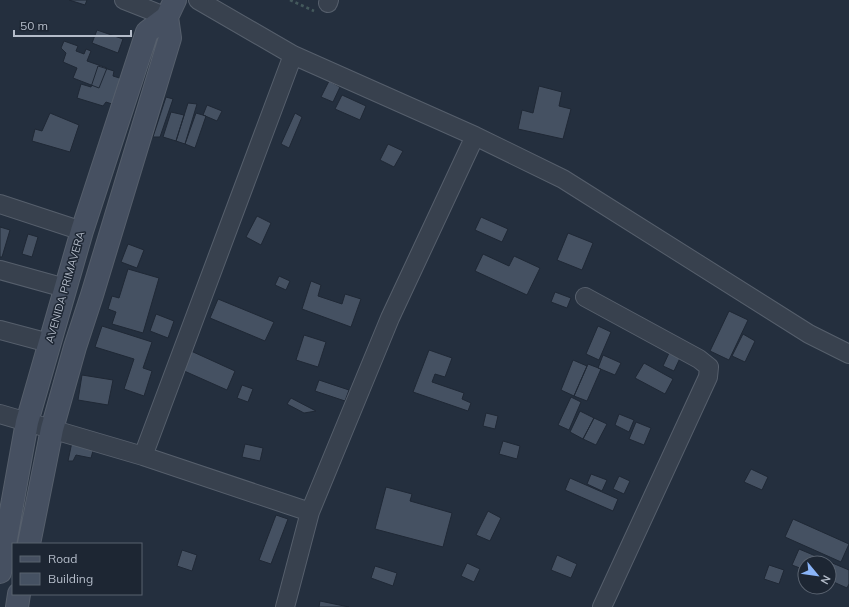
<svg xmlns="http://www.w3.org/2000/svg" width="849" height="607" font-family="Mulish,sans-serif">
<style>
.building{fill:#455162;stroke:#1f2835}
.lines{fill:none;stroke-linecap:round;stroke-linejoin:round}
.street-casing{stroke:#565f6c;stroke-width:20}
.secondary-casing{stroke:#565f6c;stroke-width:24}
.path{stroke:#44595c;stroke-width:2.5;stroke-dasharray:3 3;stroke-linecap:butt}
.street{stroke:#38414e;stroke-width:18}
.secondary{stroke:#465061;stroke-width:22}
.labels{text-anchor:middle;stroke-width:3;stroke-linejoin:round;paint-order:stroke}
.street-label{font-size:11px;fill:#b4bcc9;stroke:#1d2633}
</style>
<rect width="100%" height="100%" fill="#242f3e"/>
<path class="building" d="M69,0H87L85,5Z
M97,30L123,39L118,53L92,43Z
M64,41L78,46L76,51L84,54L86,49L91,51L87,61L107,68L99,88L73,78L77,68L63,62L66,53L61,48Z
M98,66L114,71L113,76L126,80L118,106L106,102L103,106L77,98L81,84L91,87Z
M329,81L340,87L333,102L321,97Z
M539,86L562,92L559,106L571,109L563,139L518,129L522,110L533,113Z
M342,95L366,106L360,120L335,109Z
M166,97L173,99L160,137H153Z
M188,103L197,104L185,144L176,141Z
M207,105L222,111L217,121L203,115Z
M171,112L184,115L176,141L163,137Z
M50,113L79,125L70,152L32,141L35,129L42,131Z
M196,113L206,116L195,148L185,144Z
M295,113L302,117L289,148L281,144Z
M388,144L403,151L394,167L380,160Z
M257,216L271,223L261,245L246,237Z
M481,217L508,229L502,242L475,230Z
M0,227L10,230L2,257H0Z
M568,233L593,243L582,270L557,260Z
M28,234L38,237L32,257L22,254Z
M128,244L144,250L137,268L121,262Z
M483,254L509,266L514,256L540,268L527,295L475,271Z
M128,269L159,278L143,333L112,324L116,312L108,309L112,296L119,298Z
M279,276L290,281L286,290L275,285Z
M311,281L321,285L318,296L342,304L345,294L361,299L351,327L302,309Z
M555,292L571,298L567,308L551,302Z
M218,299L274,322L265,341L210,318Z
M729,311L748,320L729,360L710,351Z
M156,314L174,321L168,338L150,331Z
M102,326L152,342L143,368L152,371L144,396L124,389L134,359L95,347Z
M598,326L611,332L599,360L586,354Z
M743,334L755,341L745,362L732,356Z
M304,335L326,342L318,367L296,360Z
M429,350L452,358L445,377L435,374L432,382L464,393L462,399L471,403L468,411L413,392Z
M191,351L235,371L227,390L182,370Z
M669,353L680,358L674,371L663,366Z
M603,355L621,363L615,375L598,368Z
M573,360L587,366L574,396L561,390Z
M644,363L673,379L665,394L635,378Z
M588,364L601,369L587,401L574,396Z
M82,375L113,380L108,405L78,400Z
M319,380L349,390L345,401L315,391Z
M242,385L253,389L248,402L237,398Z
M571,397L581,402L569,430L558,425Z
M291,398L316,411L304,413L287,404Z
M580,411L594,418L583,439L570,432Z
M486,413L498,416L495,429L483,426Z
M619,414L634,420L629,432L615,425Z
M594,418L607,424L596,445L583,439Z
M636,422L651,428L644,445L629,439Z
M503,441L520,446L517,459L499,454Z
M72,442L94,447L91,458L76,455L73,461H68Z
M245,444L263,448L260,461L242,457Z
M751,469L768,477L762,490L744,482Z
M591,474L607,480L602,491L587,484Z
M619,476L630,481L624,494L613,489Z
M570,478L618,499L613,511L565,490Z
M386,487L412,494L410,501L452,513L443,547L375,529Z
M488,511L501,518L490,541L476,535Z
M276,515L288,519L271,564L259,560Z
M793,519L849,544L841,562L785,537Z
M799,549L818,557L816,563H805V570L792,565Z
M182,550L197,555L192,571L177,566Z
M557,555L577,564L571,578L551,570Z
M818,557L849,570V584L847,588L829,580V563H816Z
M467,563L480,569L474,582L461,576Z
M769,565L784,570L779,584L764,579Z
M375,566L397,573L393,586L371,578Z
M320,601L349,607H319Z"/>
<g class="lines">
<g class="street-casing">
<path id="street" d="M124,0L167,17
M198,0L293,55L475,136L563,179L809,334L849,354
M328,3L329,0
M0,204L82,231
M0,270L65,288
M585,297L699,359L709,367L708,377L602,607
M0,330L49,343
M0,414L143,456L310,512
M143,456L293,55
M285,607L310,512L390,318L475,136"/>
</g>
<g class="secondary-casing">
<path id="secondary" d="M29,544L52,429L75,347L92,295L170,38L167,17
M0,572L27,422L82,231L147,32L167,17L175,0
M17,607L19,594"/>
</g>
<path class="path" d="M290,0L314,11"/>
<use href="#street" class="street"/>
<use href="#secondary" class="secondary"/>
</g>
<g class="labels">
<g class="street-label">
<text transform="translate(65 287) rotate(-74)" y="4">AVENIDA PRIMAVERA</text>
</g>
</g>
<rect x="12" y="543" width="130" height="52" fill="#1d2633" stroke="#59626f"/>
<rect x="20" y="556" width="20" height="6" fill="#465061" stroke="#59626f"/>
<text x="48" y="563" font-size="12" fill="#b4bcc9">Road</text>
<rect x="20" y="573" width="20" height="12" fill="#455162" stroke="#59626f"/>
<text x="48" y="583" font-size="12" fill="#b4bcc9">Building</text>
<g transform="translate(817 575) rotate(119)"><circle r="19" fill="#1d2633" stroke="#59626f"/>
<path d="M0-3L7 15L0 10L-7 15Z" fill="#8ab4f8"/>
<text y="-6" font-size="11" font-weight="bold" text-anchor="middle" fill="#b4bcc9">N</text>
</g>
<path d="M14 30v6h117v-6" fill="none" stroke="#b4bcc9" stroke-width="2"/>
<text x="20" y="30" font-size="12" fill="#b4bcc9" stroke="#1d2633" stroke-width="3" paint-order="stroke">50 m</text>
</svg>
